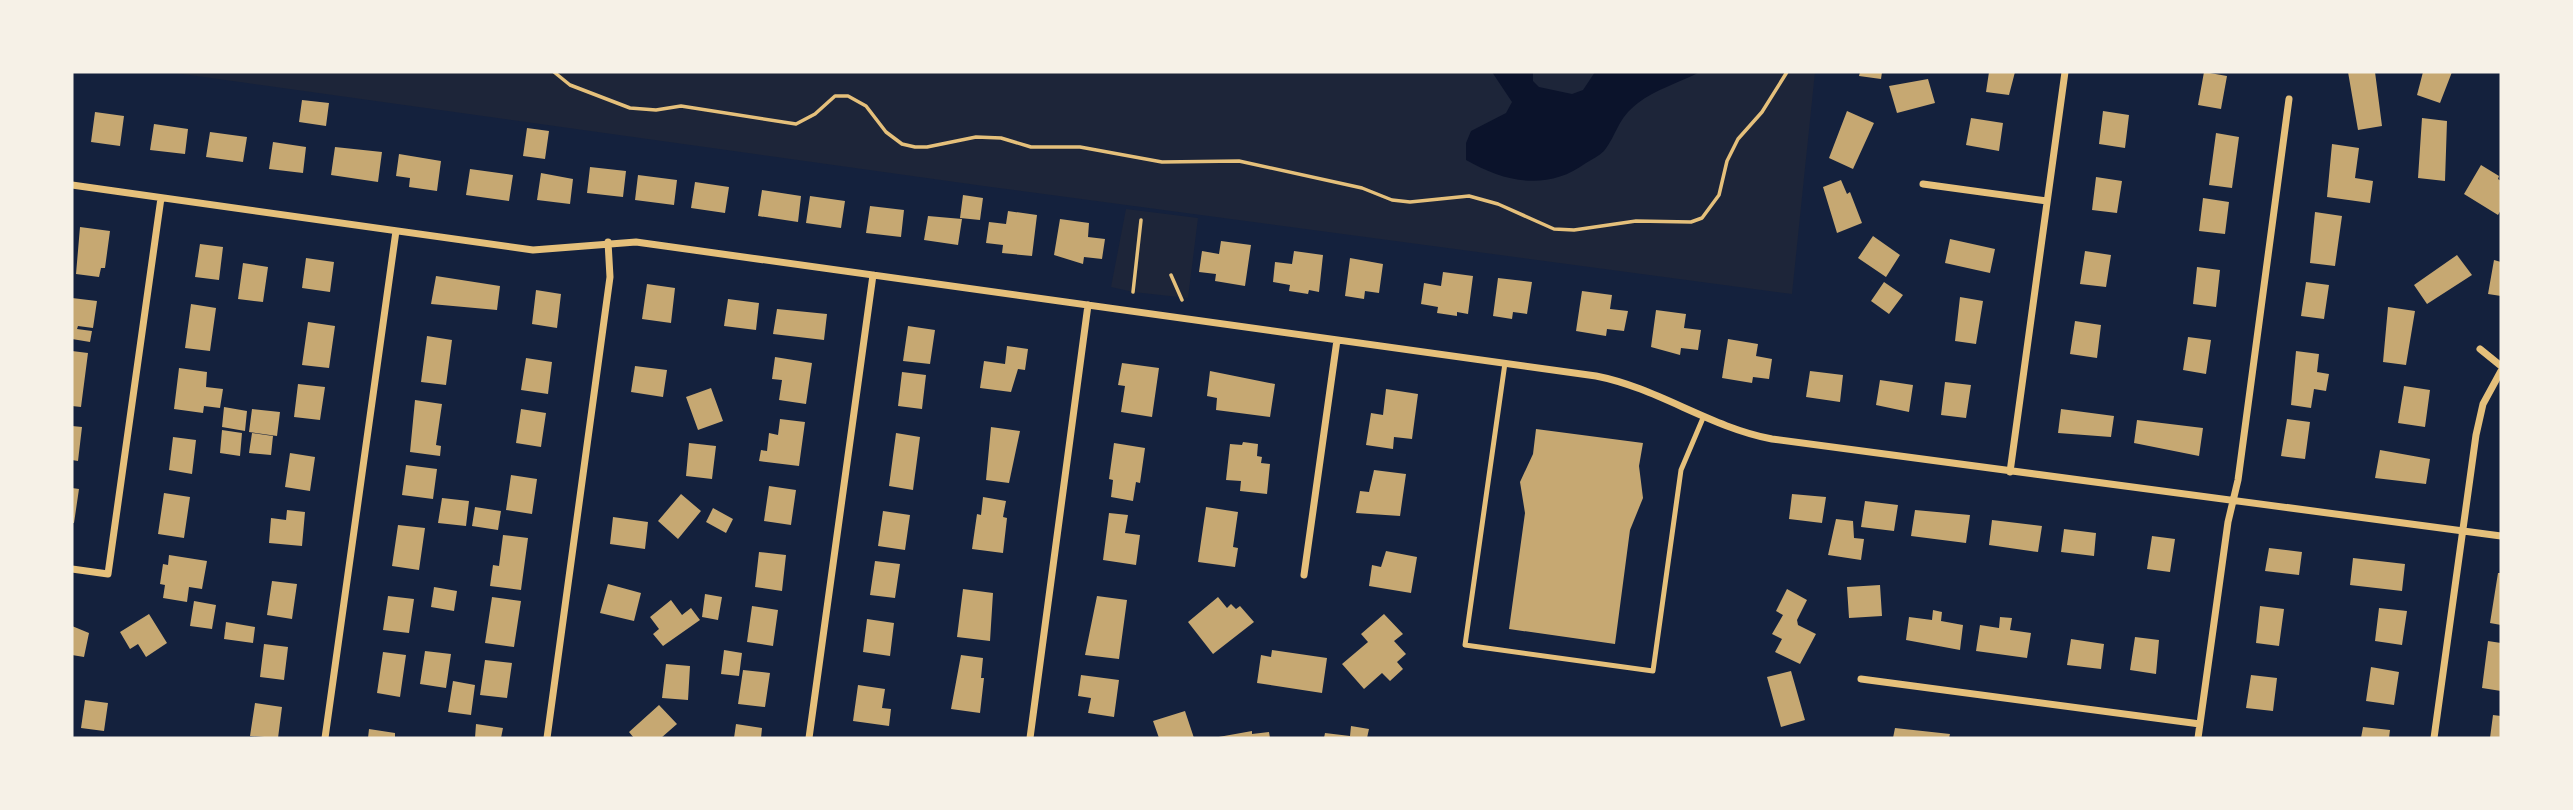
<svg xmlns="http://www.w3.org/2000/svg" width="2573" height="810" font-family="'Golos Text',sans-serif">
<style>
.green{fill:#1d2539}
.water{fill:#0b132b}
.building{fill:#c6a872}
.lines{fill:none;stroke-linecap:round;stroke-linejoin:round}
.path{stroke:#e5c07b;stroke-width:3.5}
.service{stroke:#e5c07b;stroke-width:5}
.minor{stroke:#e5c07b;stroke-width:7}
</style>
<rect width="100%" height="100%" fill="#14213d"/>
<path class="green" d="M168,72H1815L1792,294L991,187Z
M1126,209L1198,218L1188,298L1133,292L1111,287Z"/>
<path class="water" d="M1492,72H1533V81L1539,87L1572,94L1583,90L1595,72H1700C1680,82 1655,90 1638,103C1617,119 1618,133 1604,151C1599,156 1592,159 1586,163C1548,191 1506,183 1466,160V143L1471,131L1506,113L1512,102Z"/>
<path class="building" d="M1860,72H1882L1881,79L1859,76Z
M1989,72H2015L2009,95L1986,92Z
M2204,72L2227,76L2221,109L2198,105Z
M2348,72H2375L2382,126L2358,130Z
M2423,72H2452L2440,103L2417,95Z
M1928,79L1935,103L1897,113L1889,86Z
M302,100L329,103L326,126L299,122Z
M1847,111L1874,123L1853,169L1829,158Z
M2103,111L2129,115L2125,148L2099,144Z
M95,112L124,116L120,146L91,142Z
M1971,118L2003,123L1999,151L1966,145Z
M2422,118L2447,121L2445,181L2418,178Z
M154,124L188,129L185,154L150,150Z
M527,128L549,131L545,159L523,156Z
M210,132L247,137L243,162L206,157Z
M2216,133L2239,137L2232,188L2209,185Z
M273,142L306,147L303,173L269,169Z
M2332,144L2359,148L2355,178L2373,181L2370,203L2327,197Z
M335,147L382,152L378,182L331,175Z
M399,154L441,161L437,191L409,187L410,178L396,176Z
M2481,165L2499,176L2498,179L2501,181V210L2498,215L2464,194Z
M590,167L626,171L623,197L587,193Z
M470,169L513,175L509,201L466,195Z
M541,173L573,179L570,204L537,200Z
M638,175L677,180L674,205L635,200Z
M2096,177L2122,181L2117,213L2092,210Z
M1841,180L1847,194L1850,192L1862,223L1837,233L1823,187Z
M695,182L729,187L725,213L691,208Z
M762,190L801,196L798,222L758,216Z
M963,195L983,198L980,220L960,218Z
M810,196L845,201L841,228L806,223Z
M2203,198L2229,202L2225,234L2199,231Z
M870,206L904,210L901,237L866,233Z
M1008,211L1037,215L1032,256L1002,253L1003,245L986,243L989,222L1006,224Z
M2315,212L2342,216L2335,266L2310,263Z
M928,216L962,219L958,245L924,240Z
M1060,219L1089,223L1088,237L1105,239L1102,259L1084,257L1083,264L1054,255Z
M80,227L110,231L105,268H101L99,277L76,274Z
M1873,236L1900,255L1886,277L1858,258Z
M1950,239L1995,249L1990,273L1945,263Z
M1221,241L1251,245L1245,286L1215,281L1216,274L1199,272L1202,251L1219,254Z
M200,244L223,247L219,280L195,277Z
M1294,251L1323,255L1319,292L1309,290L1308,294L1289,291L1290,285L1273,282L1275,262L1292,264Z
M2085,251L2111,255L2106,287L2080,284Z
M2457,255L2472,275L2427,304L2414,285Z
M306,258L334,262L330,292L302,288Z
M1350,258L1383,264L1379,293L1365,291L1364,299L1345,296Z
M2494,260L2501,262V296L2488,294Z
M243,263L268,267L263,302L238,299Z
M2197,267L2220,270L2216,307L2193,304Z
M1443,272L1473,276L1468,314L1457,312V316L1437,313L1438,307L1421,304L1424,283L1441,286Z
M436,276L500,286L497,310L431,304Z
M1498,278L1532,282L1527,314L1513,312L1512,319L1493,316Z
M1884,282L1903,295L1889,314L1871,301Z
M2306,282L2329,285L2324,319L2301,316Z
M647,284L675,288L671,323L642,319Z
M536,290L561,294L557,328L532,324Z
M1582,291L1612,295L1610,309L1628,311L1624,331L1607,329L1606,336L1576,331Z
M1960,297L1983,301L1976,344L1955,341Z
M72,298L97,301L93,328L78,326L77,329L92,331L90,342L72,339Z
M728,299L759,303L756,330L724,326Z
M191,304L216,308L210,351L185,348Z
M2388,307L2415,311L2406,365L2383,362Z
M777,309L827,314L824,340L773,334Z
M1656,310L1686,314L1684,328L1701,330L1698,350L1681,348L1680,355L1651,347Z
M2075,321L2101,325L2097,358L2070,354Z
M308,322L335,326L329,368L302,365Z
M908,326L935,330L930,364L903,361Z
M427,336L452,340L446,385L421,382Z
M2188,337L2211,340L2206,374L2183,370Z
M1728,339L1758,344L1756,356L1772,359L1769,379L1753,377L1752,383L1722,378Z
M1007,346L1028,349L1025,370L1018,369L1011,392L980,388L984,361L1005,364Z
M72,351L88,353L81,407L72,406Z
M2296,351L2319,354L2317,372L2329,374L2326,391L2314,389L2311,408L2291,405Z
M775,357L812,363L806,404L779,400L782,380L772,379Z
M526,358L552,362L548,394L521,390Z
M1122,363L1159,368L1152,417L1121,412L1125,386L1118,385Z
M635,366L667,370L663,397L631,392Z
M179,368L207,372L206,387L223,389L220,408L204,406L203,413L174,409Z
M1210,371L1275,384L1270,417L1216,410L1217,398L1207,396Z
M1810,371L1843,375L1840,402L1806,397Z
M902,372L926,375L922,409L898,406Z
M1880,380L1913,385L1909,412L1876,405Z
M1945,382L1971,385L1966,418L1941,415Z
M298,384L325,387L320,420L294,417Z
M2404,386L2430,390L2425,427L2398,423Z
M711,388L723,421L698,430L686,397Z
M1386,389L1418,394L1412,439L1394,437L1393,449L1366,445L1371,413L1383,415Z
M415,400L442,404L436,445L441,446L440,456L410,452Z
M224,407L247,411L245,431L222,427Z
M252,409L280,412L277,436L249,432Z
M521,409L546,413L541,447L516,443Z
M2061,409L2114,416L2111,437L2058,433Z
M780,419L805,422L799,466L759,461L761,450L767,451L769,433L778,435Z
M2287,419L2310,422L2305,459L2281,456Z
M2137,420L2203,428L2199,456L2134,443Z
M72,426L82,427L78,461L72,460Z
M991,427L1020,431L1009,483L986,480Z
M1536,429L1643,443L1639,466L1643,498L1630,530L1615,644L1509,629L1525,513L1520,482L1533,454Z
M222,430L242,433L240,456L220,453Z
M252,433L273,436L271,455L249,453Z
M896,433L920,437L913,490L889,486Z
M173,437L196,440L192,474L169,470Z
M1243,442L1258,444L1257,456L1262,457L1261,463L1270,464L1267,494L1240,491L1241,481L1226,480L1230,444L1242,445Z
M689,443L716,446L712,479L686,476Z
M1114,443L1145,448L1140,483L1136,482L1133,501L1111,497L1113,480L1109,479Z
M2380,450L2430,459L2426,484L2375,478Z
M290,453L315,457L310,491L285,487Z
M406,465L437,469L433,499L402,495Z
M1374,470L1406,474L1400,516L1356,513L1360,491L1369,492Z
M511,475L537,479L532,514L506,510Z
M769,486L796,490L791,525L764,521Z
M72,488L79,489L74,523H72Z
M164,493L190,497L184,538L158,534Z
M681,494L701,511L678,539L658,521Z
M1792,494L1826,497L1822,523L1789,519Z
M983,497L1006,501L1003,517L1007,518L1003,553L972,549L977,514L981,515Z
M442,498L469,501L466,526L438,523Z
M1865,501L1898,505L1894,531L1861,527Z
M475,507L501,511L498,530L472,526Z
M1206,507L1238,512L1233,547L1238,548L1235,567L1198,562Z
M713,508L733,519L726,533L706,522Z
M287,510L305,512L302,546L269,543L271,518L286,520Z
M1915,510L1970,515L1966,543L1911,536Z
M883,511L910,515L905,550L878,546Z
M1109,513L1128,515L1125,533L1140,535L1136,565L1103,560Z
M613,517L648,522L645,549L610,544Z
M1836,519L1853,521L1854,538L1864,539L1861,560L1828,555Z
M1992,520L2042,526L2038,552L1989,545Z
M398,525L425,528L419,570L392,566Z
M2064,529L2096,533L2094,556L2061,552Z
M503,535L528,538L521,590L490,586L493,565L499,566Z
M2152,536L2175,539L2170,572L2147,569Z
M2269,548L2302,552L2299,575L2265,571Z
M1386,551L1417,557L1411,593L1369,586L1372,565L1381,567Z
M759,552L786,555L782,591L755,587Z
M169,555L207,561L202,589L189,587L187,602L163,598L165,585L160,584L163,564L168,565Z
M2353,558L2405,564L2402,591L2350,585Z
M875,561L900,564L895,598L870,595Z
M2498,573H2501V625L2490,623Z
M272,581L297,584L292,619L267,615Z
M608,584L641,593L634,621L600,613Z
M1880,585L1882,616L1849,618L1847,587Z
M434,587L457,591L454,611L431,607Z
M963,589L993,593L990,641L957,637Z
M1787,589L1807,600L1797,620L1798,625L1816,634L1800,664L1775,652L1782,639L1772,634L1783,615L1776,611Z
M705,594L722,597L718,620L702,617Z
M388,596L414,599L409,633L383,630Z
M1097,596L1127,600L1119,659L1085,655Z
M492,597L521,601L514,647L485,643Z
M1218,597L1227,608L1231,604L1236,609L1240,606L1254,622L1213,654L1188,622Z
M671,600L682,615L691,608L700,620L663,646L653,634L659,629L650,617Z
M194,601L216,605L212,629L190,626Z
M752,606L778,610L773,646L747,642Z
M2260,606L2284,609L2279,646L2256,643Z
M2379,608L2407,611L2402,645L2375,641Z
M1933,610L1942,612L1941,621L1963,625L1960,650L1906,640L1909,617L1932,620Z
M149,614L167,643L146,657L138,644L130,649L120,632Z
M1384,614L1403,634L1394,641L1406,654L1397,662L1403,669L1390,681L1382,673L1364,689L1342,664L1368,642L1361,634Z
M2000,617L2012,618L2010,630L2031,633L2027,658L1976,651L1980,625L1999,628Z
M867,619L894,623L890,656L863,652Z
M226,622L255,627L253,643L224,639Z
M72,626L89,633L84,657L72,655Z
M2135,637L2159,640L2156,674L2130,670Z
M2071,639L2104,644L2101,669L2067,665Z
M2488,641L2501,643V691L2482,688Z
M264,644L288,647L284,680L260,677Z
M724,650L742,653L739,676L721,674Z
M1272,650L1327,658L1322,693L1257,683L1261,655L1271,657Z
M425,651L451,654L446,688L420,684Z
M383,652L406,655L400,697L377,693Z
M961,655L983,658L981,678H984L980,713L951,709Z
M485,660L512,663L507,698L480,695Z
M666,664L690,666L688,700L662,698Z
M2371,667L2399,672L2394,705L2366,701Z
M743,670L770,673L765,707L738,704Z
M1791,671L1805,720L1781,727L1767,677Z
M1081,675L1119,680L1114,717L1088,713L1091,698L1078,696Z
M2251,675L2277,678L2273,711L2246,708Z
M453,681L475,685L471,715L448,712Z
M858,685L885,689L882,708L891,709L889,726L853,721Z
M85,700L108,703L104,731L81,728Z
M255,703L282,707L278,738L250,736Z
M659,705L677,724L661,738H634L629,732Z
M1185,711L1194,738H1159L1153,721Z
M2493,715L2501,716V738H2490Z
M476,724L503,728L501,738H475Z
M736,724L762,728L761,738H734Z
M1351,726L1369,729L1367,738H1324L1325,733L1350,736Z
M2363,727L2390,730L2389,738H2361Z
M1895,728L1950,734L1949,738H1893Z
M369,729L395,733V738H368Z
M1252,731V734L1269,732L1270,738H1213Z"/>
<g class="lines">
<path class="path" d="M554,72L570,85L630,108L656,110L681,106L796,124L815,114L835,96H848L866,106L886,132L902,144L915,147H927L976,137L1001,138L1031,147H1080L1162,162L1239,161L1362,188L1392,200L1410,202L1469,196L1498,204L1554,229L1574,230L1636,221L1691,222L1702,218L1719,195L1727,161L1738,139L1762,112L1787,72
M1171,275L1182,300
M1133,292L1141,220"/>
<path class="service" d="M1505,363L1465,645L1653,671L1681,470L1703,418"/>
<path class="minor" d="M1923,184L2047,201
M72,185L533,250L636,242L1596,376C1658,388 1709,427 1772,439L2501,536
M2480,349L2501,366
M2010,472L2065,72
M72,569L108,574L161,198
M1304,575L1337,340
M1861,679L2200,724
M325,738L396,231
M547,738L610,277L608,242
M809,738L873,275
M1030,738L1088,305
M2198,738L2228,522L2238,480L2289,99
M2434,738L2476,435L2483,404L2501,371"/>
</g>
<rect width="2573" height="810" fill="none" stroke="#f6f1e7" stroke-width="147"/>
</svg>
